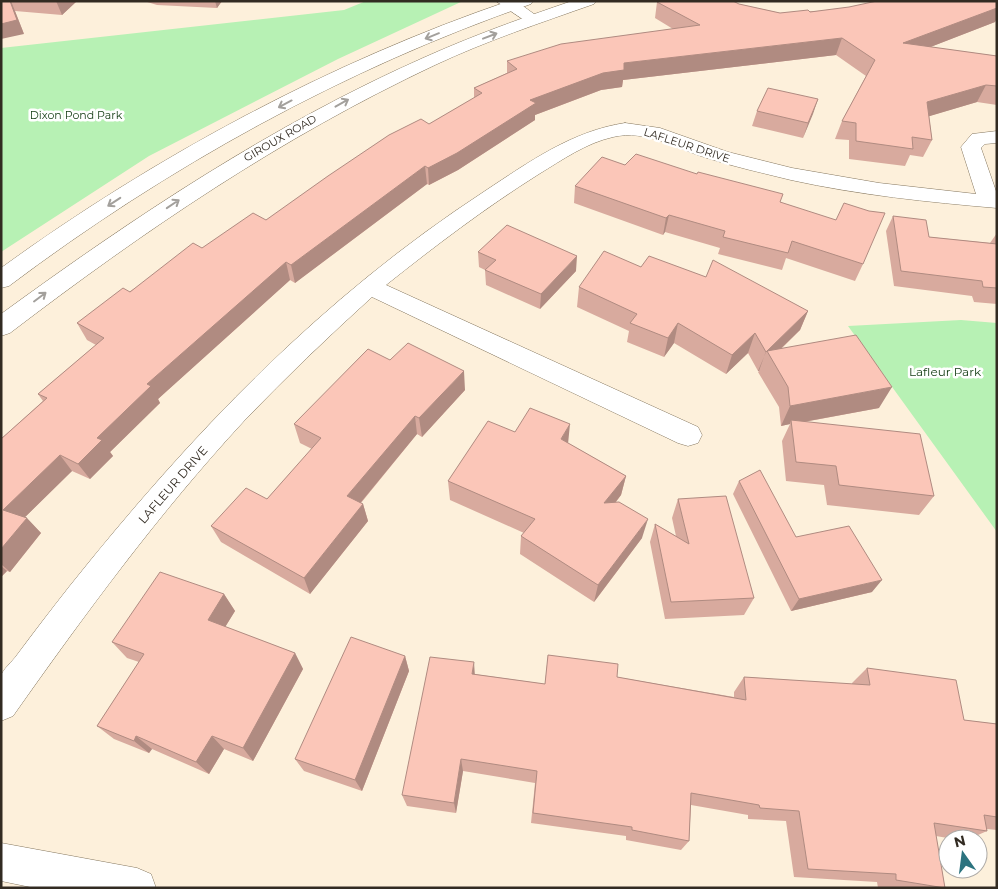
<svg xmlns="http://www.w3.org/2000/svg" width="998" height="889" font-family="Montserrat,sans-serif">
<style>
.green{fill:#b7f1b4}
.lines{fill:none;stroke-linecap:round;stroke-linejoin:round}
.minor-casing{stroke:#85775f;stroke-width:1}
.major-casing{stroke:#85775f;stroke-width:1}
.minor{fill:#fff;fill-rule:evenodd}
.major{fill:#fff;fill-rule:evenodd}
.wall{fill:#d8aa9e}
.shaded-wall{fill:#b08b81}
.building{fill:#fbc6b8;stroke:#b08b81}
.oneway{stroke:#a3a09c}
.labels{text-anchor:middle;stroke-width:5;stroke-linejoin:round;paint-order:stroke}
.far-park-label{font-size:11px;fill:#123b12;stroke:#fff}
.far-street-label{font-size:11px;fill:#322b22;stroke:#fff}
.park-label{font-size:12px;fill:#123b12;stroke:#fff}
.street-label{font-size:12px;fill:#322b22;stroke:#fff}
</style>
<rect width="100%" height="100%" fill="#fdf0db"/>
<path class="green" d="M366,1H463L338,59L149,156L1,252V48L344,10Z
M961,320L997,323V532L848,326Z"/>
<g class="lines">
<g class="minor-casing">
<path id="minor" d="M496,1H516L541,19L539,22H527Z
M625,123L660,128L728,152L792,168L879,183L976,194L961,147L972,134L997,131V143L985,144L981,148L997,194V208C928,202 859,195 791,180C763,173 735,167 707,158C677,149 646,129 613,137C586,143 562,160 539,174C485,208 435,246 386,285L698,427L702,435L698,443L688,446L678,443L372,297C328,337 285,378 244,421C159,513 85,614 13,716L1,721C1,709 0,687 1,676C3,669 13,661 17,655C34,632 51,610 69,587C191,434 321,298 485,191C529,162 572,131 625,123Z
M1,843L137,868L151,874L156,888H35L1,881Z"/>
</g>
<g class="major-casing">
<path id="major" d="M509,1H533L531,4C344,69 167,167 9,286L1,288V268C154,157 330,62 509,1Z
M572,1H596L594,4C540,23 486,41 435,65C280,138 145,230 10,333L1,336V314C134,217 272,125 423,58C472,36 522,18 572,1Z"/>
</g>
<use href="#minor" class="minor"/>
<use href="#major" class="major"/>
</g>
<path class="wall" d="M1,1H77L62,15L15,11L24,34Z
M144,1H222L217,8L157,5Z
M997,1V20H996L995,22L930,47L997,56V105L977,102L929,116L932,140L923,157L910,155L905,166L849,159V140L835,139L842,121L866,76L836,55L623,80L622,87L601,90L535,115V120L458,170L429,185L427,184L295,283L290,280L158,399L160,403L110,452L113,456L90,479L72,471L25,517L41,533L10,572L7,571L1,577V439L43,401L38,394L96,345L87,340L77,323L202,248L266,220L474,98V88L507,73V61L673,29L655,18L657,2L739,4L780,13Z
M818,99L803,138L752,126L757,111Z
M625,165L697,174L780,202L863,264L855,281L786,258L782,270L718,254L720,248L665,232L663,235L574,203L575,186Z
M893,216L929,237L990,243L997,233V304L974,302L972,296L894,286L886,231Z
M478,252L576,271L540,309L486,285L485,270L479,267Z
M641,267L706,277L808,311L800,330L782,348L879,408L804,422L934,496L919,515L827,505L824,485L786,481L782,441L790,424L781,426L779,407L758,372L759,371H758L748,353L726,374L674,343L664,357L627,342L629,331L577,307L579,287Z
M390,360L465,390L422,437L417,434L361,503L363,504L368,521L310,594L221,542L211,526L267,499L312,449L300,443L294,424Z
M515,432L568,443L626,476L621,495L616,502L642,538L594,602L520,554L521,536L524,533L450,500L448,481Z
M739,481L796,537L872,592L791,611L733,494Z
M678,499L754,598L744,615L665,619L650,542L655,524L676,536L672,518Z
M224,594L235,611L225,627L295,653L303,669L253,761L224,749L209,774L152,749L149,753L114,739L97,726L139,662L127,658L112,642Z
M548,655L617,677L734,697V692L744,677L852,684V683L867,668L964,720L997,724V830L987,829V831L969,839H953L936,836L945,888H878L877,882L794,877L786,821L748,819V815L691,805L689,841L681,850L626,840V836L531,823L535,783L463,771L456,813L407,806L402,795L474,674L545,684Z
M405,656L409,671L362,791L304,771L295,759Z"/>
<path class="shaded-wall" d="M11,1L24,34L1,39V24Z
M56,1H77L62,15Z
M215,1H222L217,8Z
M997,8V18L995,22L897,60L903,43Z
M842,38L836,55L623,80L622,87L601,90L535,115V120L458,170L429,185L428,168L530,100L624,63Z
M986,85L977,102L920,119L927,102Z
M818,99L813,114L803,138L808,123Z
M425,166L427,184L295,283L291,265Z
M669,215L665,232L663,235L666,218Z
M577,256L576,271L540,309L541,294Z
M286,262L290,280L158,399L160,403L110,452L113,456L90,479L78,464L97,438L147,384Z
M808,311L800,330L771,358L767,351Z
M678,323L674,343L664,357L668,338Z
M755,333L748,353L726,374L732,355Z
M766,351L759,371H758L766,352Z
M464,371L465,390L422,437L419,418Z
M892,387L879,408L792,424L791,420L790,424L781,426L790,406Z
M415,416L417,434L352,513L347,496Z
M570,424L568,444L561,439Z
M60,455L72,471L17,525L3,510Z
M626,476L621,495L600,522L604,503Z
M363,504L368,521L310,594L304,578Z
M27,518L41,533L10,572L1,564V549Z
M648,519L642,538L594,602L598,585Z
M1,566L7,571L1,577Z
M882,580L872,592L791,611L799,599Z
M224,594L235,611L219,637L208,620Z
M295,653L303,669L253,761L243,748Z
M405,656L409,671L362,791L355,780Z
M474,662L475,677L472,674Z
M136,736L152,749L149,753L134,741Z
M212,736L224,749L209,774L196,762Z
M461,759L463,771L456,813L454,803Z"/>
<path class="building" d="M1,1H10L17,20L1,24Z
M660,1H733L739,4L780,13L808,10L810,12L849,7L877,1H997V8L903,43L997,56V86L986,85L927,102L932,140L912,137L913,149L856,141V123L842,121L875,60L842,38L624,63V70L603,73L530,100L536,103L457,153L428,168L425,166L291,265L286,262L147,384L151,386L97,438L102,440L78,464L60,455L3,510L27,518L1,549V439L47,398L38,394L104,338L77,323L123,288L130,292L193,243L202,248L253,213L266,220L328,176L389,135L421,119L429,124L482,93L474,88L517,69L507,61L561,44L700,25L657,2Z
M768,88L818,99L808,123L757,111Z
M636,154L697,174L698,172L783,194L780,202L836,220L844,203L869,211L885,213L863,264L792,241L788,253L723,237L725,231L669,215L666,218L575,186L602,157L625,165Z
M893,216L926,220L929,237L997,244V288L983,287L982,281L901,271Z
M507,225L577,256L541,294L485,270L496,260L478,252Z
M604,251L641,267L649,256L706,277L713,260L808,311L766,352L755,333L732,355L678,323L668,338L630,323L637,314L579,287Z
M856,335L892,387L790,406L788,387L767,351Z
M408,343L464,371L419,418L415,416L347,496L363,504L304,578L211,526L246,488L267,499L321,438L294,424L368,349L390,360Z
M530,408L570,424L561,439L626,476L604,503L619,502L648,519L598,585L521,536L535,519L448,481L488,421L515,432Z
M791,420L920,434L934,496L839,485L836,466L796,462Z
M760,470L796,537L849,526L882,580L799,599L739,481Z
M726,496L754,598L671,602L655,524L689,544L678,499Z
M160,572L224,594L208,620L295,653L243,748L212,736L196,762L136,736L134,741L97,726L144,654L112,642Z
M351,637L405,656L355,780L295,759Z
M548,655L618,664L617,677L746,700L744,677L870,685L867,668L956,680L964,720L997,724V817L984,815L987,831L934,823L945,888L896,880V874L808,869L799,811L760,808L759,805L691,793L689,841L632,830V827L533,813L537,771L461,759L454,803L402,795L430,657L474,662L472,674L545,684Z"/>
<defs><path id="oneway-shaft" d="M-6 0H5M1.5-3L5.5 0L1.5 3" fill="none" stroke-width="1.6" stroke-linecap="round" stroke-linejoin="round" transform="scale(1.25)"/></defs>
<g class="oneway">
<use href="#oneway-shaft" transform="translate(432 36) rotate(158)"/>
<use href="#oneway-shaft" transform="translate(490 36) rotate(-21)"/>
<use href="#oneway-shaft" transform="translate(342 103) rotate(-29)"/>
<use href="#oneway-shaft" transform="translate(285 104) rotate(152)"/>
<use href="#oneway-shaft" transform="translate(114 202) rotate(147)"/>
<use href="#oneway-shaft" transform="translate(173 204) rotate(-34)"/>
<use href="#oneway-shaft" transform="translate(40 297) rotate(-37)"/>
</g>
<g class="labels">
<g class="far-park-label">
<text x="76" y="119">Dixon Pond Park</text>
</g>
<g class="far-street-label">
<text transform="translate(280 138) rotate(-30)" y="4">GIROUX ROAD</text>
<text transform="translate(687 145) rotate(18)" y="4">LAFLEUR DRIVE</text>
</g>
<g class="park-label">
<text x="945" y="376">Lafleur Park</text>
</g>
<g class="street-label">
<text transform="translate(173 485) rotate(-49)" y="4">LAFLEUR DRIVE</text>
</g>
</g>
<rect width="998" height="889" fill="none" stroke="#322b22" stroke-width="5"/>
<g transform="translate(963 854) rotate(346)"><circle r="24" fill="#ffffff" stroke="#adaaa7"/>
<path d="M0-4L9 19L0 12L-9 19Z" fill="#2c737f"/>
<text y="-8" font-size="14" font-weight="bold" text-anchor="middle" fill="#322b22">N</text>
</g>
</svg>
